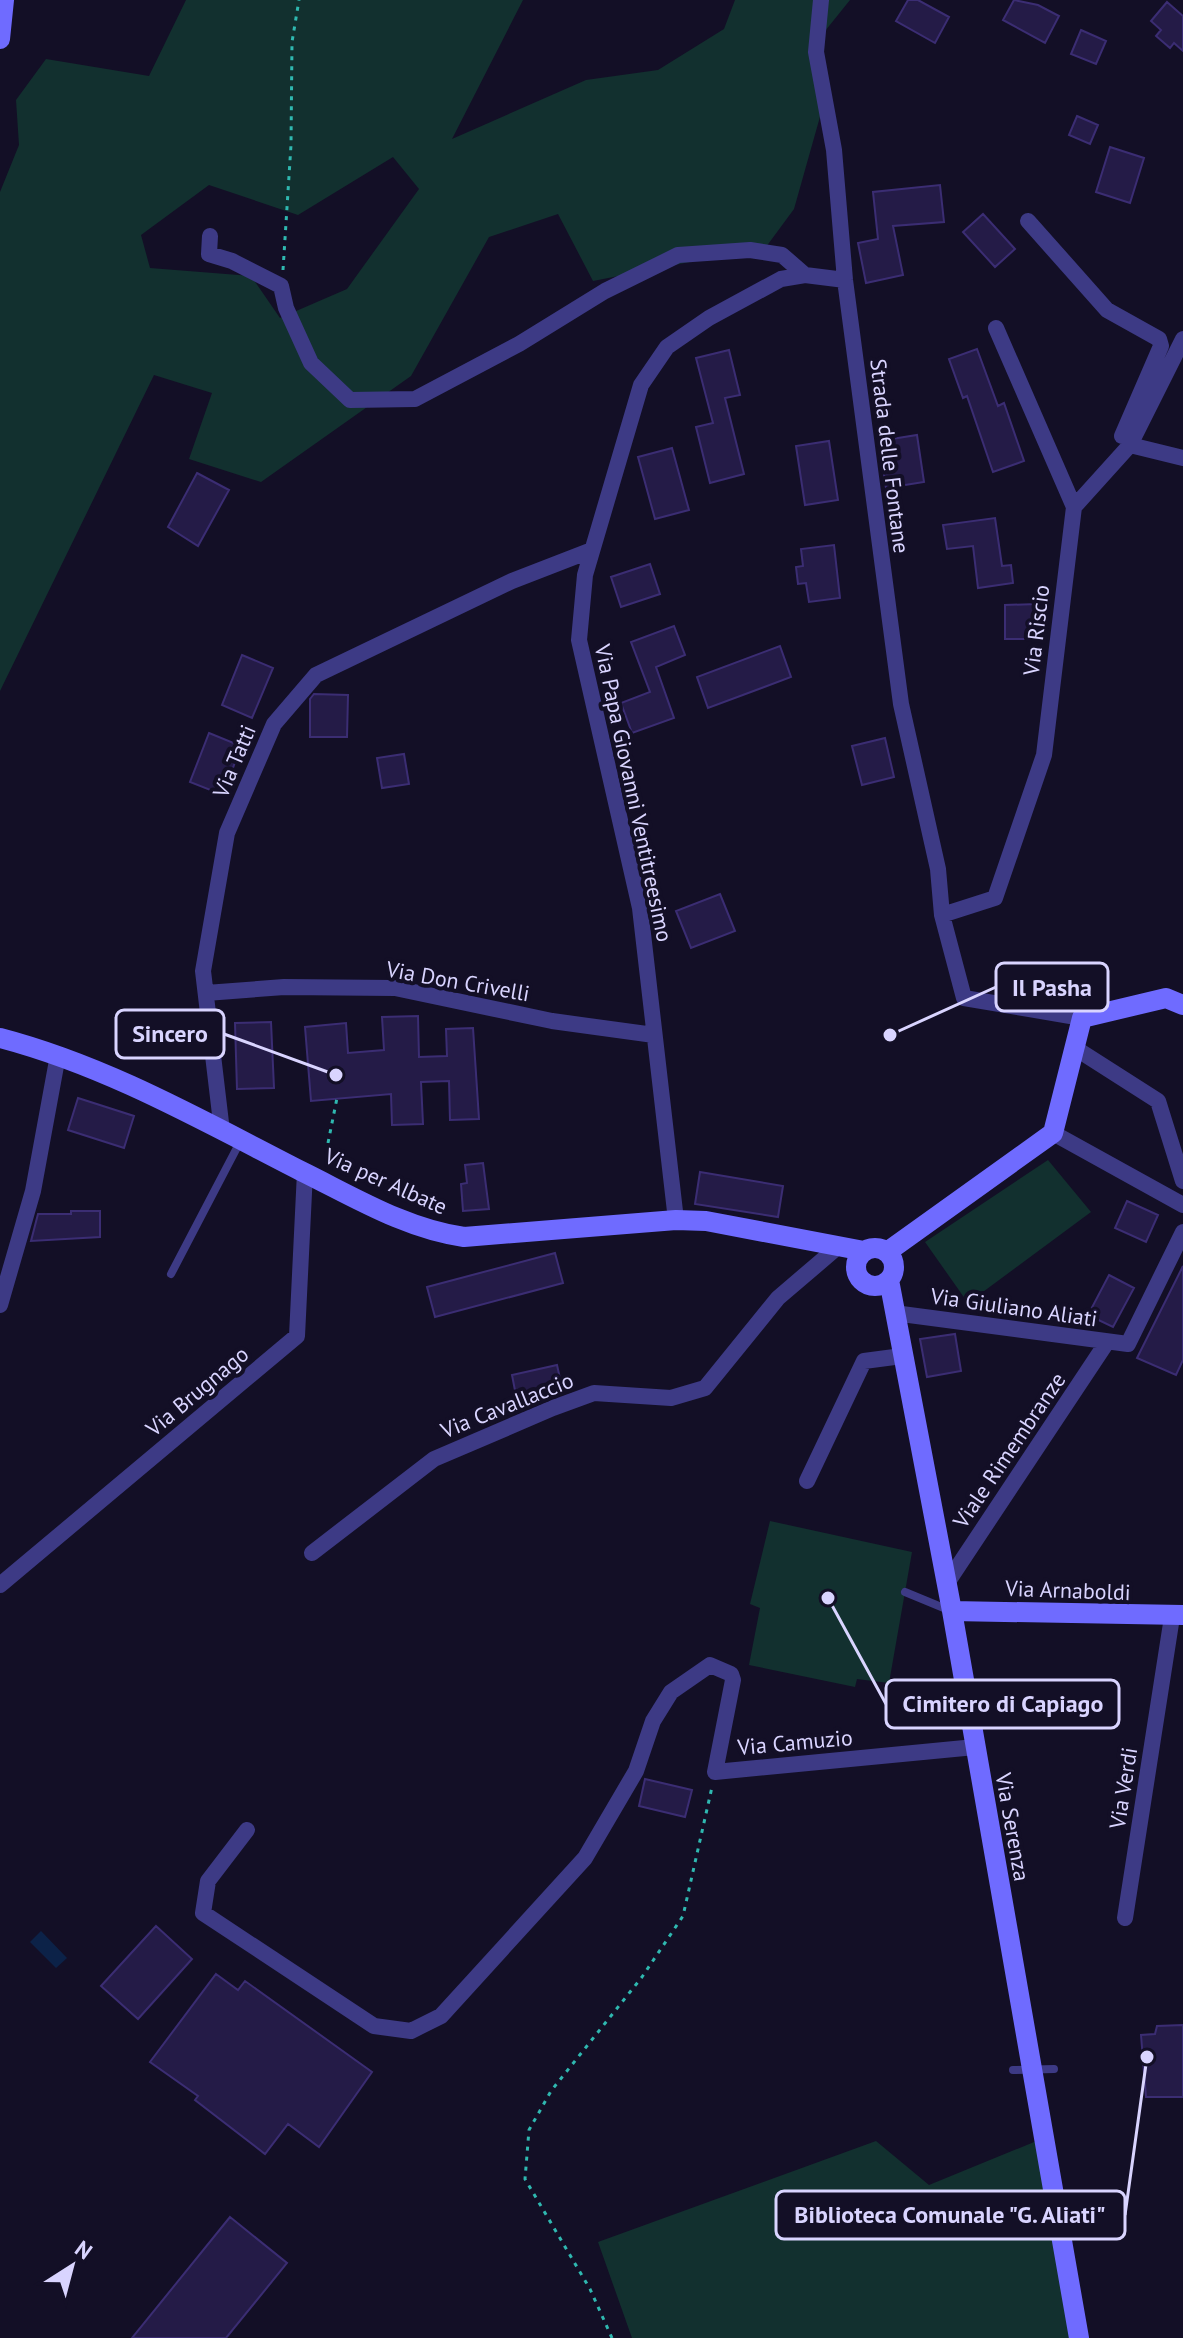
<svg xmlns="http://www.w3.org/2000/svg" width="1183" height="2338" font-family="'PT Sans',sans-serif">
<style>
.green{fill:#12302f;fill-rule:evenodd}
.water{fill:#0c2248}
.building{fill:#241b47;stroke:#3b2d73;stroke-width:2}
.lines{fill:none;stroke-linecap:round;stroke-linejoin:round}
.path{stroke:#2fb8b0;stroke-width:3;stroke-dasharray:4 6;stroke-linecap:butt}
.lane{stroke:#3d3a85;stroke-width:8}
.street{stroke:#3d3a85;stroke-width:16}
.secondary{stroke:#6f6bff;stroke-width:20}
.labels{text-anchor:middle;stroke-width:8;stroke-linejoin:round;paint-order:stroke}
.street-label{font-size:22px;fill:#d9d4ff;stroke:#130f26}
.leader{fill:none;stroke:#d9d4ff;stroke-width:3}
.callout-dot{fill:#d9d4ff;stroke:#130f26;stroke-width:3}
.callout{fill:#130f26;stroke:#d9d4ff;stroke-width:3}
.callout-label{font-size:24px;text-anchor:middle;font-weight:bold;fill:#d9d4ff}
</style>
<rect width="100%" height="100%" fill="#130f26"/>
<path class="green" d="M186,0H523L452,139L586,80L658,70L724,29L735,0H850L817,41L825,99L794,209L766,247L593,281L558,214L489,237L411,376L261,482L189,459L212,393L154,375L0,691V192L19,145L16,100L46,59L149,76ZM393,157L419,189L347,289L280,318L251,276L150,268L141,235L209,185L298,215Z
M1048,1160L1091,1212L968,1303L925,1242Z
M770,1521L912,1552L889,1683L857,1679L855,1687L749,1665L760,1608L750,1604Z
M1039,2140L1072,2338H632L598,2242L876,2141L929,2185Z"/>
<path class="water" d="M41,1931L67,1958L56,1968L30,1942Z"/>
<path class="building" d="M908,0H918L949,17L935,43L896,21Z
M1014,0L1038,5L1059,16L1045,43L1003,20Z
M1167,2L1183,16V51L1174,43L1170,48L1156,36L1161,30L1151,21Z
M1081,30L1106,41L1096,64L1071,54Z
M1077,116L1098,125L1090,144L1069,135Z
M1110,147L1144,158L1130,203L1096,192Z
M940,185L944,222L893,226L903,275L866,283L858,243L878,239L873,192Z
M983,214L1015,249L995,267L963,232Z
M977,349L998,406L1004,403L1024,461L993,472L967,396L963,398L949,359Z
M729,350L740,395L725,398L744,474L710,483L696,427L713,423L696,358Z
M917,435L924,482L886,488L879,441Z
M829,441L838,500L805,505L796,446Z
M672,448L689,510L655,519L638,457Z
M197,473L229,490L198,546L168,527Z
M995,518L1002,566L1011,565L1013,583L978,588L973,546L947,549L943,525Z
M834,545L840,598L809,602L806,583L798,584L796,567L803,566L801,549Z
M650,564L660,594L621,607L611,577Z
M1037,604V639H1005V605Z
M674,626L685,655L656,667L674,718L632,733L621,703L650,692L631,642Z
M780,646L791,677L708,708L697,677Z
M242,655L273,668L252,718L222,705Z
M314,694L348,695L347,737H310V699Z
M209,733L241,746L223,795L190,782Z
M885,738L894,777L862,785L852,746Z
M404,754L409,784L382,788L377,758Z
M720,894L735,931L691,948L676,911Z
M418,1016L419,1057L447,1056L446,1029L473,1028L479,1119L450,1120L449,1081L421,1082L423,1124L392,1125L391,1094L311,1101L305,1027L346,1023L348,1053L384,1050L382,1017Z
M271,1022L274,1088L237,1089L235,1023Z
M78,1098L134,1116L124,1148L68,1130Z
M483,1163L489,1209L463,1211L461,1184L467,1183L465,1165Z
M700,1172L783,1186L778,1217L695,1204Z
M1127,1201L1158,1215L1146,1242L1115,1228Z
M71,1211H100V1237L31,1241L38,1214H71Z
M555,1253L563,1283L435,1317L427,1287Z
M1183,1266V1360L1176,1375L1137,1358Z
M1109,1275L1134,1288L1113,1327L1088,1315Z
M955,1334L961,1371L927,1377L920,1339Z
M557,1365L563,1392L518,1406L512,1375Z
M645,1779L692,1790L685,1817L639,1806Z
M156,1926L192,1959L138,2019L101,1986Z
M216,1974L238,1990L245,1981L372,2072L319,2147L288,2124L265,2154L195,2100L198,2096L150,2062Z
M1183,2025V2097H1146L1141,2035L1155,2034L1157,2026Z
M230,2217L287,2263L226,2338H132Z"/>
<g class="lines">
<path class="path" d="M283,270L291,145L292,42L299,0
M328,1143L337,1098
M612,2338L590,2289L525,2179L529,2130L551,2091L642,1977L683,1916L712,1787"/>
<path class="lane" d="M171,1274L241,1140
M905,1592L951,1611
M1013,2070L1054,2069"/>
<path class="street" d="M821,0L816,52L834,150L845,280L901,704L938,869L942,915L964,998L1082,1018
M1028,221L1107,310L1159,339L1161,346L1122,436
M210,236L209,254L232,261L281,286L286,308L311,363L350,400L415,399L519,344L605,291L678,255L750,250L782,255L805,275
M996,328L1074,507
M1130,445L1183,458
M942,915L995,898L1044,755L1074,507L1130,445L1183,339
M206,993L284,987L395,988L552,1021L654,1035
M1075,1048L1158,1101L1183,1181
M222,1131L203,971L227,833L274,724L316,675L512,581L592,550
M1053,1133L1183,1205
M676,1220L640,908L579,640L585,575L641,385L667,347L709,318L781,279L805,275L845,280
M0,1305L33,1191L58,1055
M894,1313L1128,1344L1183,1232
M807,1481L864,1361L902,1356
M312,1553L434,1459L553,1408L594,1393L671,1398L705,1388L778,1298L833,1251
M947,1583L1107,1342
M0,1585L297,1336L305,1172
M247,1830L208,1881L203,1913L374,2026L411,2031L441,2016L585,1858L636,1771L653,1721L671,1692L710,1665L731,1674L733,1680L715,1772L975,1747
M1125,1918L1172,1617"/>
<path class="secondary" d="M0,39L4,0
M0,1038C107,1066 203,1121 301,1171C354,1197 406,1229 464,1237L676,1220L706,1221L864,1251
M856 1267a19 19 0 1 1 38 0a19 19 0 1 1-38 0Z
M887,1252L1053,1133L1082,1018L1166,998L1183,1005
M889,1280L952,1611L1079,2338
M952,1611L1183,1615"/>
</g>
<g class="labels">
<g class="street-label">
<text transform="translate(890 456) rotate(83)" y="8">Strada delle Fontane</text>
<text transform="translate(1036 630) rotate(-83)" y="8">Via Riscio</text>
<text transform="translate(234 761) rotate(-67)" y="8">Via Tatti</text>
<text transform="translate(634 793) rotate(78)" y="8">Via Papa Giovanni Ventitreesimo</text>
<text transform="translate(458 981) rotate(10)" y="8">Via Don Crivelli</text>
<text transform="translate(386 1181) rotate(24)" y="8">Via per Albate</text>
<text transform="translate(1014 1307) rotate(8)" y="8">Via Giuliano Aliati</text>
<text transform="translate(197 1391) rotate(-40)" y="8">Via Brugnago</text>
<text transform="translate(507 1405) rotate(-22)" y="8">Via Cavallaccio</text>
<text transform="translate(1009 1450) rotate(-56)" y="8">Viale Rimembranze</text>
<text transform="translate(1068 1590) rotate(2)" y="8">Via Arnaboldi</text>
<text transform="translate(795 1742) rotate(-5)" y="8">Via Camuzio</text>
<text transform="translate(1123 1788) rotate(-81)" y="8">Via Verdi</text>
<text transform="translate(1013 1827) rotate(80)" y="8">Via Serenza</text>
</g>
</g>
<path class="leader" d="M890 1035L996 987M336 1075L224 1034M828 1598L886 1704M1147 2057L1125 2215"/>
<g class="callout-dot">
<circle cx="890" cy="1035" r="8"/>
<circle cx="336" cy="1075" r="8"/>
<circle cx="828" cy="1598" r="8"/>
<circle cx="1147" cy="2057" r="8"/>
</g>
<g class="callout">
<rect x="996" y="963" width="112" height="48" rx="8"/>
<rect x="116" y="1010" width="108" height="48" rx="8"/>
<rect x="886" y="1680" width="233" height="48" rx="8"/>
<rect x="776" y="2191" width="349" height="48" rx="8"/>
</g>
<g class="callout-label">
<text x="1052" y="996">Il Pasha</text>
<text x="170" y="1042">Sincero</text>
<text x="1003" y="1712">Cimitero di Capiago</text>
<text x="950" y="2223">Biblioteca Comunale "G. Aliati"</text>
</g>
<g transform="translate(72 2266) rotate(36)" stroke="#130f26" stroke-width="6" paint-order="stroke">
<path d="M0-6L14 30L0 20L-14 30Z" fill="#d9d4ff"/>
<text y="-12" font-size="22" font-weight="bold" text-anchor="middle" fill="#d9d4ff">N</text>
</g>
</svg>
